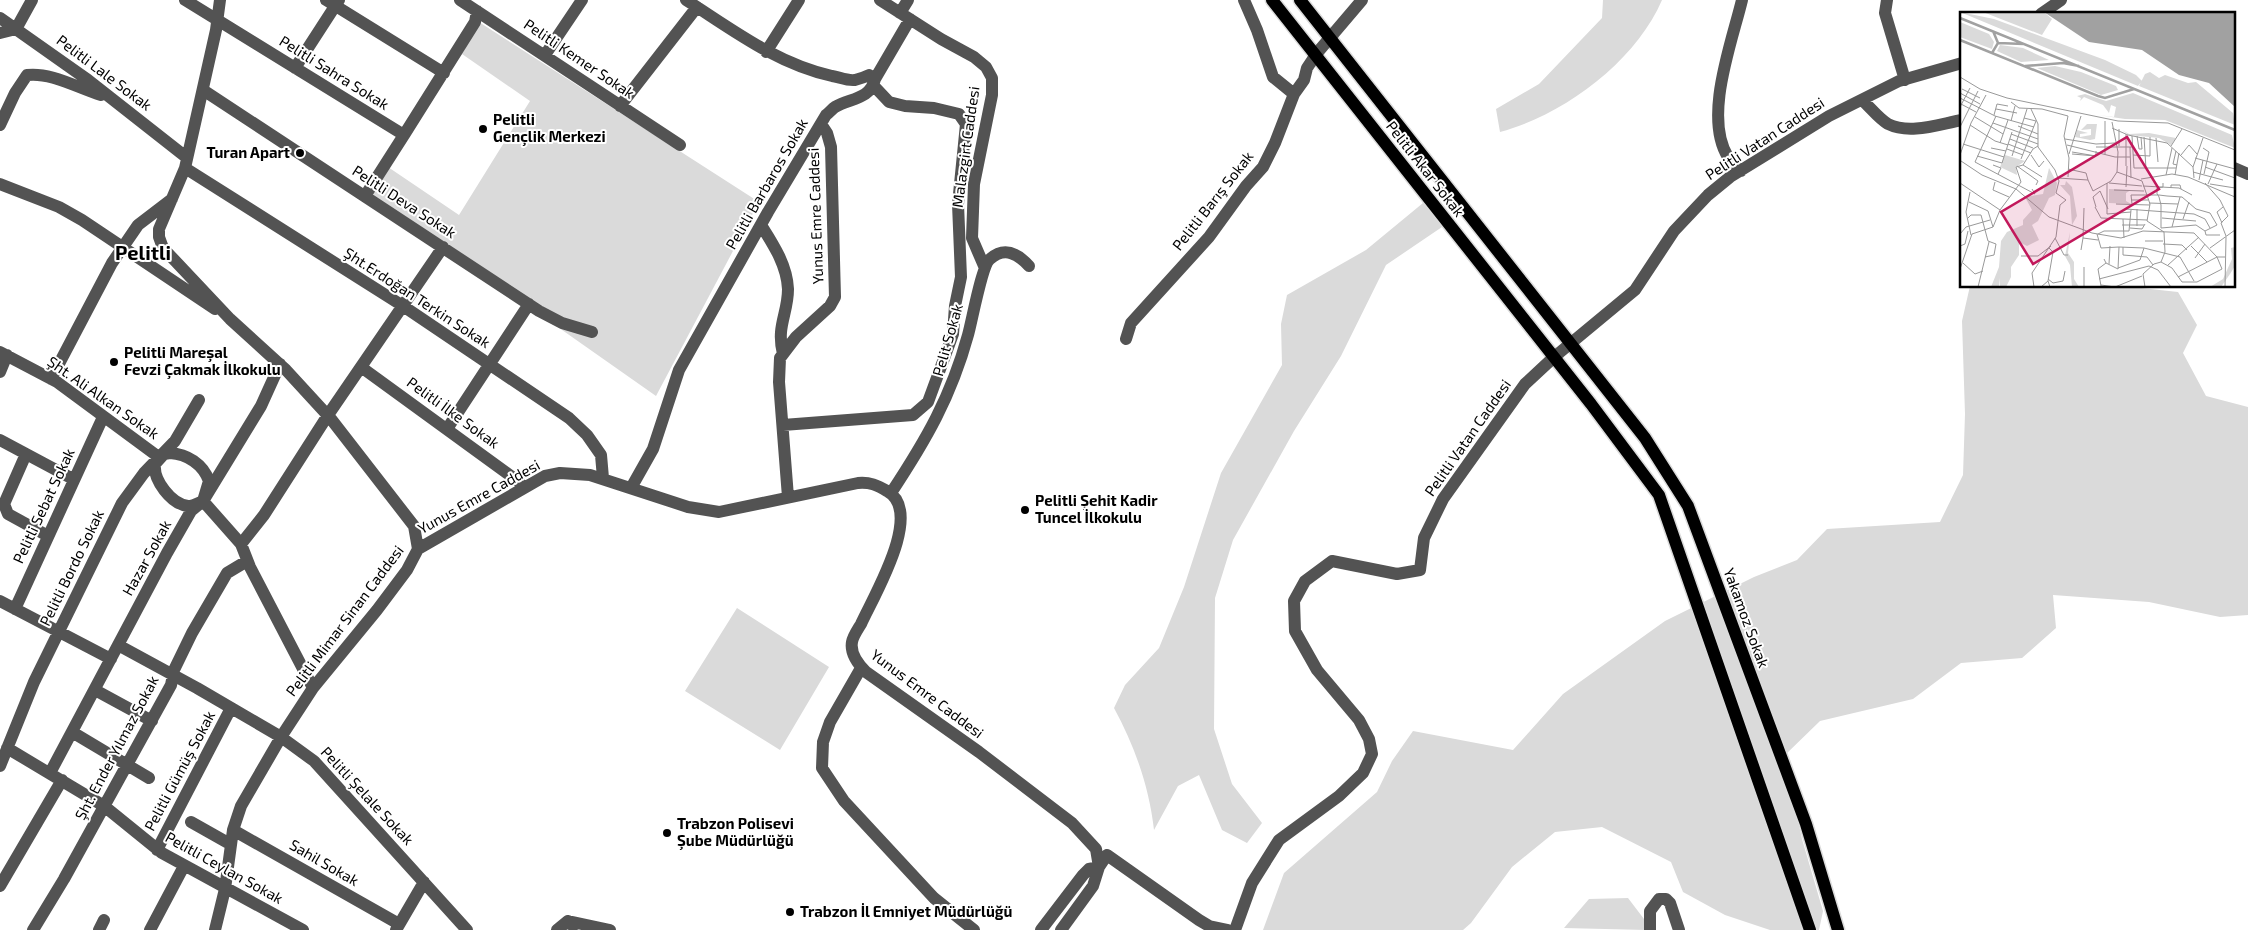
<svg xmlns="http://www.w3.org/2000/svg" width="2248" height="930" font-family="'Exo 2',sans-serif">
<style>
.green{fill:#dadada}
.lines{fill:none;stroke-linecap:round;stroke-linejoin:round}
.major-casing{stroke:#dbdbdb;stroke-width:15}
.minor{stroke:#535353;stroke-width:12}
.major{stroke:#000;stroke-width:12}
.poi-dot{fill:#000;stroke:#fff;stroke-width:2}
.labels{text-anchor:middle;stroke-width:4;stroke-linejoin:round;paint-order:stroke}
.street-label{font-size:15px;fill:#000;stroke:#fff}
.poi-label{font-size:15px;font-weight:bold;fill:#000;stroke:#fff;text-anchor:start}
.district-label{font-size:20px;font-weight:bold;fill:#000;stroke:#fff}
.inset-river{fill:none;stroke:#a1a1a1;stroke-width:2.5}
.inset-road{fill:none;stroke:#999;stroke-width:1}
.view{fill:#c2185b;fill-opacity:0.15;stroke:#c2185b;stroke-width:2.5}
.inset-edge{fill:none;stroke:#000;stroke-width:2.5}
</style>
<rect width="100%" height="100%" fill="#fff"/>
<path class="green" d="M1603,0H1662C1636,61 1564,115 1500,132L1496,109L1539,84L1602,18Z
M479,22L759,202L656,396L370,195L388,167L459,215L530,101L462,54Z
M1423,203L1443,206L1442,227L1386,265L1341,356L1294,431L1233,540L1215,598L1214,729L1232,784L1262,823L1247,843L1222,830L1199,775L1178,786L1154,830C1149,786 1135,747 1114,708L1125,685L1159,648L1184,587L1221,473L1282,365L1281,324L1287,295L1366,250Z
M1970,286H2123L2178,292L2197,325L2183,353L2206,396L2248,407V615L2220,617L2149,602L2053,595L2056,628L2022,658L1961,663L1913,699L1820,721L1784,756L1802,839L1823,911L1819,930H1770L1725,915L1683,892L1671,862L1602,827L1555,832L1512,867L1471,923L1463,930H1263L1284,873L1377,792L1392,761L1413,731L1513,750L1563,694L1665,621L1754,577L1797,560L1827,529L1940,522L1963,475L1965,414L1962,321Z
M737,608L829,667L780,750L685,691Z
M1628,898L1644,919L1646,930L1564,928L1589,899Z"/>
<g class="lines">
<g class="major-casing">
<path id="major" d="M1272,0L1591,404L1659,495L1810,930
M1300,0L1645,438L1688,506L1806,824L1838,930"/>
</g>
<path class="minor" d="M185,0L404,135L475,22L477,11
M326,0L444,73
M460,0L680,145
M880,0L941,39L974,57L986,67L992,78V95L974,184L972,238L984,266
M1244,0L1257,30L1273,77L1294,94
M1887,0L1885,13L1905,80
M900,13L908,0
M2041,14L2061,0
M0,18L88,80L186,157
M0,33L16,29L32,0
M766,52L799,0
M545,55L582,0
M295,68L339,0
M875,79L910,19
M203,90L539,311L562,323L592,332
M1862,100C1870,107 1879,119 1888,124C1910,135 1939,124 1962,120
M620,106L697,7
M0,125L15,93L27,75C51,72 78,88 101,95
M185,168L403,306L569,418L587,435L601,455L603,478
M2234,168L2248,174
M1741,171C1737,167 1731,162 1728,157C1703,117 1732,42 1742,0
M0,184L59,207L82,220L215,309
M365,196L404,135
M761,225C773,244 787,265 788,289C788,314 776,326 783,354
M1126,339L1131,323L1209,237L1246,186L1263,167L1275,143L1294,94L1304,80L1307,68L1317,53L1362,0
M0,352L57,382L160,458
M361,367L519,482L524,488
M0,372L7,355
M51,379L112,263L138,225L172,199
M783,425L913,415L928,402L953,334L955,306L961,277L958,204L966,124L959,114L934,108L905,106L889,102L873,85
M447,429L529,304
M0,440L73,479
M170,453C187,454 203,464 209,481L203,501C198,503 193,506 188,506C171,504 153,480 155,464L164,454Z
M26,454L4,504L8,514L48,536
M631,488L653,449L679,370L768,212L826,115C829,113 832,109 835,107C850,98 870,100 875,79L869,75C865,77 859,79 855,80C847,81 839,77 832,76C777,64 733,30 686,0
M891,493C926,440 951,397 968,335C972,321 982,265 990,259C1005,246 1018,254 1029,266
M788,497L779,382L780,358L796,337L830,306L835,297L831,147L827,133L821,124
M203,501L241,544L250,567L313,688
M241,544L264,515L328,415L443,247
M418,549L545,476L560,473L590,475L688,507L719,512L858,483C870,482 877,485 887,491C925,512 873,597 861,624C858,629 853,636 852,642C850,653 859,665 866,672L979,752L1072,823L1096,849L1099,867
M0,601L111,659
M15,609L103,417
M118,645L197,688L281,737L314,761L467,930
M861,668L830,722L823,742L822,768L844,801L934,898L974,930
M95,690L152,721
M72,732L149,778
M7,748L104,806L162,853L303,930
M0,766L34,682L122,503L144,473L175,441L199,400
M50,773L167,553L191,511L203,501L261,406L280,364
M191,822L230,844
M233,830L399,924
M157,850L231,708
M0,886L62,780
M568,921L610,930
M33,930L64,879L171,685L174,670L192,633L227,573L247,561
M99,930L104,920
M150,930L184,866
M215,930L225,889L233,830L241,806L281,737L313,688L377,610L407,570L418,549L414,526L331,419L286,370L230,319L163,248L159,237V229L185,168L216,30L220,0
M396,930L424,882
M557,930L568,921L573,926
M1041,930L1083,875L1089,869L1099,867
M1061,930L1093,886L1099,867L1107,855L1199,920L1209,926L1228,930
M1235,930L1252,883L1279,840L1339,796L1363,773L1372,754L1369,739L1359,720L1317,670L1295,631L1294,601L1305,581L1332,561L1397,574L1420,570L1424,538L1443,499L1525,384L1553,358L1635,290L1674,231L1708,195L1730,177L1829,116L1899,81L1962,63
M1650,930V911L1659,899H1666L1670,903L1679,930"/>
<use href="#major" class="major"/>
</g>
<g class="poi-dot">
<circle cx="483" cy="129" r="5"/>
<circle cx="300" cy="153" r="5"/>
<circle cx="114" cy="362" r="5"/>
<circle cx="1025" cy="510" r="5"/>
<circle cx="667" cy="833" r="5"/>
<circle cx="790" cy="912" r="5"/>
</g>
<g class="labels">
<g class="street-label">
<text transform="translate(579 59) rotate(34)" y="5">Pelitli Kemer Sokak</text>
<text transform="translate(104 73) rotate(37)" y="5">Pelitli Lale Sokak</text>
<text transform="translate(334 73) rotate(32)" y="5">Pelitli Sahra Sokak</text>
<text transform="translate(1765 139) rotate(-33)" y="5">Pelitli Vatan Caddesi</text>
<text transform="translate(966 147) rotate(-82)" y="5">Malazgirt Caddesi</text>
<text transform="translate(1425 169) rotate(52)" y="5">Pelitli Akar Sokak</text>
<text transform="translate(767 184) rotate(-60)" y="5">Pelitli Barbaros Sokak</text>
<text transform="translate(1213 201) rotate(-52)" y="5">Pelitli Barış Sokak</text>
<text transform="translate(404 202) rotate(33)" y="5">Pelitli Deva Sokak</text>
<text transform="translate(816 216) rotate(-92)" y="5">Yunus Emre Caddesi</text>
<text transform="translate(417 298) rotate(33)" y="5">Şht.Erdoğan Terkin Sokak</text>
<text transform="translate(948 340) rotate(-74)" y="5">Pelit Sokak</text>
<text transform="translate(103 398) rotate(35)" y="5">Şht. Ali Alkan Sokak</text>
<text transform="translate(453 413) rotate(36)" y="5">Pelitli İlke Sokak</text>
<text transform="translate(1468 438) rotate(-55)" y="5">Pelitli Vatan Caddesi</text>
<text transform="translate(479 497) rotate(-29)" y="5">Yunus Emre Caddesi</text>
<text transform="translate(44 506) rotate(-65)" y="5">Pelitli Sebat Sokak</text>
<text transform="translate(147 558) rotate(-61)" y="5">Hazar Sokak</text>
<text transform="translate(72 568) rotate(-64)" y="5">Pelitli Bordo Sokak</text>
<text transform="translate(1746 618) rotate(70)" y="5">Yakamoz Sokak</text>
<text transform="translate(345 621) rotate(-53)" y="5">Pelitli Mimar Sinan Caddesi</text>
<text transform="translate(927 694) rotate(37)" y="5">Yunus Emre Caddesi</text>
<text transform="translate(117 748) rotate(-62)" y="5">Şht. Ender Yılmaz Sokak</text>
<text transform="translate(180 771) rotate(-62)" y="5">Pelitli Gümüş Sokak</text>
<text transform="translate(367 796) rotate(47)" y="5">Pelitli Şelale Sokak</text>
<text transform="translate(324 863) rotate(30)" y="5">Sahil Sokak</text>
<text transform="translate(224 868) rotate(29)" y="5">Pelitli Ceylan Sokak</text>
</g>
<g class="poi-label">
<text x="493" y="125">Pelitli<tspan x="493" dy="17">Gençlik Merkezi</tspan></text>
<text x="290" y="158" text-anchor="end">Turan Apart</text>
<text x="124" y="358">Pelitli Mareşal<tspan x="124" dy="17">Fevzi Çakmak İlkokulu</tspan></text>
<text x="1035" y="506">Pelitli Şehit Kadir<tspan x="1035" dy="17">Tuncel İlkokulu</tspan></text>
<text x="677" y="829">Trabzon Polisevi<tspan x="677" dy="17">Şube Müdürlüğü</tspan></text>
<text x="800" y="917">Trabzon İl Emniyet Müdürlüğü</text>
</g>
<g class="district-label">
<text x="143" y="260">Pelitli</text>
</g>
</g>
<g transform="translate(1960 12)">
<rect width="275" height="275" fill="#fff"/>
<path d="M0,0L34,7L145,48L176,63L182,69L178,74ZM23,0H84L92,7L82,23ZM0,10L29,22L34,30L32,37L0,25ZM40,33L63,36L89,48L61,50L37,39ZM95,54L121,60L156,74L158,78L141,83L77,56ZM190,60L199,66L205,63L228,71L236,70L273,101L275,113L179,74L185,62ZM173,81L272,123L275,136L205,108L165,107L138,103L154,105L156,95L151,93L149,101L143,93L124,85L120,89L121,86L117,84L125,82L146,89ZM127,112H137L135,127L130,128L115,125L117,118L128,121L120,122V125L131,123V117L121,118ZM162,118L169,122L189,121L216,126L211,133L199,126L169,123ZM45,143L65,149L56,155L57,163L40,155ZM89,156L97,171L95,183L89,186L78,209L72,213L79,228L67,234L59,230V243L51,255V265L46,275H40V266L39,275H31L39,255L41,229L47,220L63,213V208L72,198L65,185L83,182ZM106,169L112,175L117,204L112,213L110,184L100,173H105ZM149,177L171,178L166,181V189L171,192L149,191ZM110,220L108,241L114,250V267L119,275H112L110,253L105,244ZM275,235V254L270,262L261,275H250L263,267L272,247L271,236Z" fill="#dadada"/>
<path d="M84,0H275V95L249,71L219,63L182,38L129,30Z" fill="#a1a1a1"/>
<path class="inset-river" d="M0,6L275,118M0,28L138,84L145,86L174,77M38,31L64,32M32,41L38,31L33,19M65,54L103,51L119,54"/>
<path class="inset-road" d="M0,65L20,77L47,86L158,109L208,111L275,138M2,77L20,86M0,81L20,92M0,86L35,104L74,115M51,90L59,96L82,97L108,104L104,124L109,146L108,165M1,92L16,100M0,95L10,76M36,97L57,101M71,97L78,112V135L95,158L99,169L96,181L106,188L100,193L96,225L72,261L74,275M34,103L37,92L48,94M36,104L15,150L75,182L72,177M15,105L43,122M51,109L55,94M145,109V142M152,110L158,140L157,160L182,169L190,192L187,209L204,220L205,240L201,250L194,252L183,262L185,275M33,111L78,127M10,113L35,129L48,133M58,114L78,122M0,115L18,79M152,116L168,123L207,131L233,155L234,166M159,117V134M51,122L78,132M166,122V154M172,124L174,156H216M177,124L179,137H182L181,125M184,125L186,157M196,126L198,150M50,127L73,136M105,127L136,132L155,131M40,131L48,108M3,132L44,145M48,132L71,141M107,133L155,145H170M211,134L222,117M136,135H173M170,135L171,166M31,136L46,139M243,136L249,140L244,162M47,137L63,143M216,139L213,152L217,153M112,140L136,144V139M109,142L121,104M112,142L136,144M0,143L11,111L26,83M71,143L79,155L84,149M173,143L190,144V125M221,143L229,133L237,142M17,144L42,151L52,120M52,144L67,97M235,146L275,157M61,147L76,109L64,106M1,149L22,163L56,177L89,205L132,221L161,226L183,219L234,221L257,245M33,153L41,156L38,162M63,153L82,165M57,154L78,169L76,173M233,155L243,126M245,155L275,166M108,157L126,161L128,168M233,160L263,168M206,163L212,136M215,163L219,141M98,166L128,168L133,179L151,169L157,160M181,167L212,162L228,165L275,185M239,168L243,148M35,170L33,178L49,185M0,171L40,198M147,171V202L171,200M149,171L182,174M245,171L260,188L268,204L261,211L266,224M248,172L257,152M250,172L275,176M183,174L219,176L232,183M166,175L167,154M211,176V173H220L221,177M154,178L184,179M140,179L148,197M10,180L6,200L11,223M171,188H188M9,190L28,199L33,215M189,191L218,192M156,192L190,193M172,192L171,183H199L207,184L222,185L236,197L250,201L257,213L245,219L236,213L201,216V193L199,185L198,183L197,182V176L203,175V171M135,195L141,206L187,208M136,195L133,185L140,179M166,197L234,202L245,207L250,216M202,206L236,209M7,207L11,203H21L28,229L36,232L34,243L25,245M163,207L164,226M223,207L229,190M262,211L257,200L263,195M162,213H184M177,214V197M212,215L220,185M170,216L182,217L185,212M245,219L246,223H260M0,222L6,215L30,208M137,222L141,236L159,235L158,257L146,251M138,222L144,219H169L171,198M95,226L104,243H108M123,226L124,196M185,229H203M203,232L222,233L227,238M0,234L5,232L8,219M231,234L247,250M159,235L184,236L220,245L234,269M163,235V243L187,245L193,253M250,236L275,218M121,238L123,226L138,228M61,244H78L91,234M235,246L245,232M201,250L212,256L222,270H237L262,257L257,245H265M3,251L15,262L23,259M149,252L150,234M208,253L239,225M158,256L180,248L184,236M0,257L12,222L33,215L40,198L61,170L56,155L63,153L73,137L78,134M218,265L257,245M88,267L93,271L103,269L105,259M139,267L189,254L198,258L211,275M88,269L93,240L89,236M141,273L155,275L182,264M141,274L138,257L146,251L144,247M18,275L29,230M81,275L88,269L90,275M124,275V255M265,275L266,225"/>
<path class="view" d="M167,125L199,177L73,252L41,200Z"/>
<rect width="275" height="275" class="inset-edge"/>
</g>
</svg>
